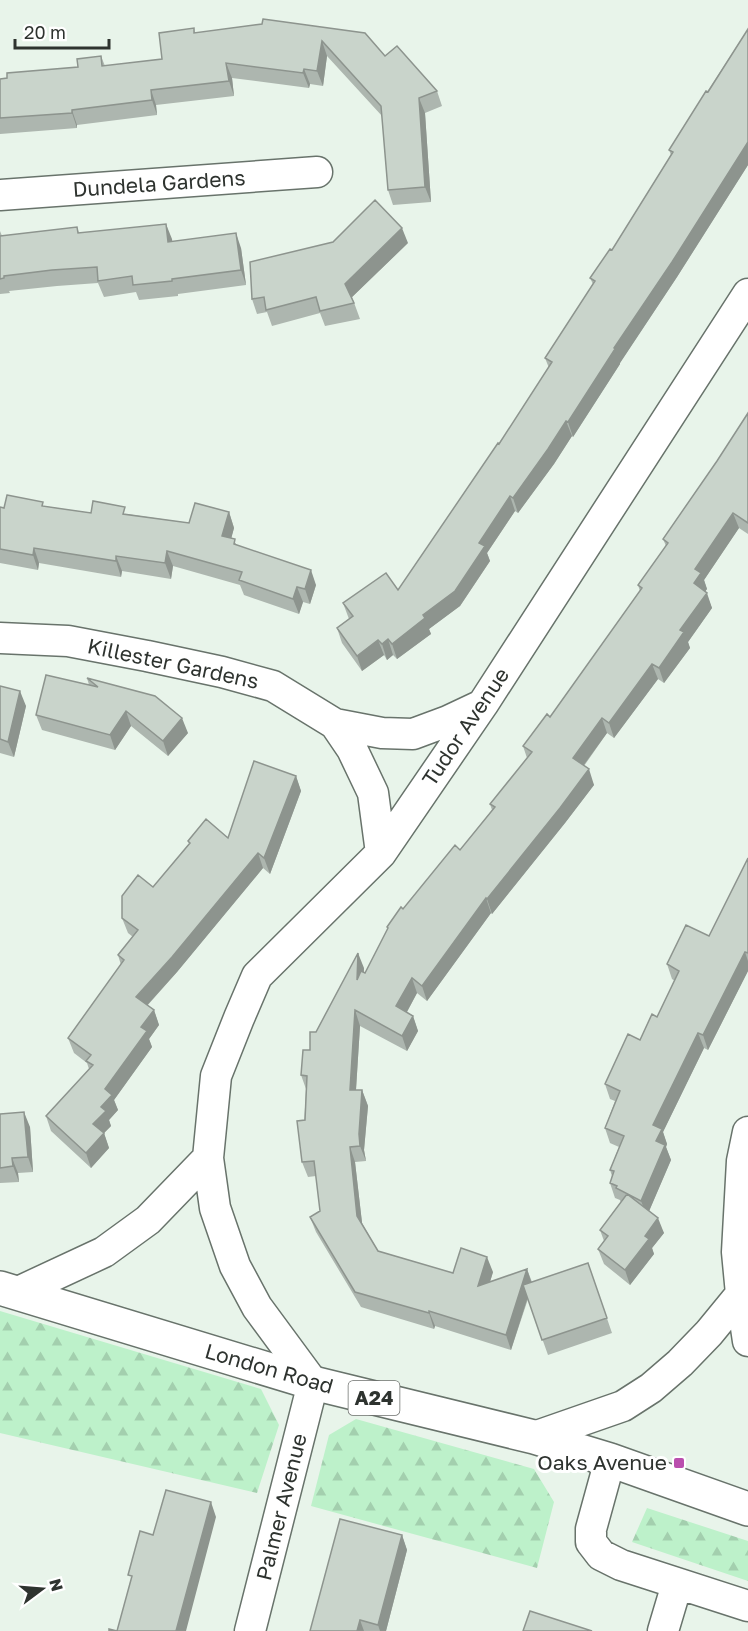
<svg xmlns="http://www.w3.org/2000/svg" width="748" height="1631" font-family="'Golos Text',sans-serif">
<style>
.forest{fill:url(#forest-firs)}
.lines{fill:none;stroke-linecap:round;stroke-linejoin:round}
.street-casing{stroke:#68736b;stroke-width:33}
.highway-casing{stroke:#68736b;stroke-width:36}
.street{stroke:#fff;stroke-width:30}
.highway{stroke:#fff;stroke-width:33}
.wall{fill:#adb6af}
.shaded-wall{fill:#8d948e}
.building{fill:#c9d4cb;stroke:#8d948e;stroke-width:1.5}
.poi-dot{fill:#ba4eae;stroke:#fff;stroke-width:2}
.labels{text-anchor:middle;stroke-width:6;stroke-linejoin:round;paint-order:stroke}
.shield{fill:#fff;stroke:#6d706d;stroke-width:1.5}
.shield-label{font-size:20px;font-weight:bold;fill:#2e332f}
.street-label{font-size:21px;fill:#2e332f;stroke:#fff}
.poi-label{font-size:21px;fill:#2e332f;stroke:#fff;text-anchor:end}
</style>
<defs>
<pattern id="forest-firs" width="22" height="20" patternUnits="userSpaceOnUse" patternTransform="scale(1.5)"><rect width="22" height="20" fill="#bdf1ca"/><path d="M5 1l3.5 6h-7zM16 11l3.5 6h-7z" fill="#a3cfae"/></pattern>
</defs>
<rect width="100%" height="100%" fill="#e8f4ea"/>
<path class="forest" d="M0,1311L261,1389L279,1425L257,1493L0,1433Z
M356,1419L534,1469L554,1502L537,1568L311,1506L329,1435Z
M647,1508L748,1541V1581L632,1542Z"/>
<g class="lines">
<g class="street-casing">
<path id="street" d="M0,195L317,172
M0,638L68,641L147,656L222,672L273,686L335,724L382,733L413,734L448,721L482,705
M335,724L352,749L373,793L381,853
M748,1132L742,1161L737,1252L741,1294L748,1341
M16,1293L104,1252L148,1220L208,1158
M534,1437L623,1406L651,1388L680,1363L709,1333L741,1294
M610,1460L591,1529V1542L601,1555L621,1565L748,1606
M250,1631L313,1383L257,1307L235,1266L215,1208L208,1158L216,1076L239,1018L257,976L381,853L483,704L748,294
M663,1631L677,1584"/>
</g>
<g class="highway-casing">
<path id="highway" d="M0,1288L313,1383L534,1437L610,1460L748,1509"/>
</g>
<use href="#street" class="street"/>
<use href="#highway" class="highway"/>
</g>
<path class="wall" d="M262,24L385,56L437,91L442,106L425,113L431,202L393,205L388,190L382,116L327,56L323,86L310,84L309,88L232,78L234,96L156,105L157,115L77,125V128L0,134V79L78,67L101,56L105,66L162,59L194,28L195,33Z
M748,29V165L677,277L620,363V364L573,437L572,436L554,464L518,513L515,511L487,553L490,561L460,606L429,629L431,634L397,659L393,655L387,660L384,655L362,671L342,643L337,628L349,619L343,603L398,590L499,444L549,368L545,358L593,284L590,278L612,250L671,155L669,150Z
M77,227L79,233L172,239V242L241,248L246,285L178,294V296L139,300L136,292L104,297L98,283L57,286L9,291L10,293L0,294V231L2,236Z
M408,243L352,297L360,319L325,326L320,313L272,326L267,312L257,314L252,299Z
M748,413V534L739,528L704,580L707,589L705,591L712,608L688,642L690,648L664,683L658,679L614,738L607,733L584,766L594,785L565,823L492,914L491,913L427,1001L417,993L407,1012L413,1016L418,1031L407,1051L360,1026L356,1090H362L368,1106L364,1150L366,1161L355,1162L362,1223L378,1251L453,1273L493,1272L490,1282L527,1269L532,1282L588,1263L612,1333L548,1355L528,1299L511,1350L435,1326L434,1329L361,1307L316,1232L310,1217L320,1211L316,1176L308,1177L302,1162L306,1089L301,1075L316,1032L364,968V973H365L388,930L387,927L460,850L492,810L490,804L527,758L523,746L550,717L640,591L638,585L666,546L663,539L717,461Z
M44,506L91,513L127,514L189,523L229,512L234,528L231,538L237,545L316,585L310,604L303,602L299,614L244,595L240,585L173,566L171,579L122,571L121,577L39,563L38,570L0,563V507L4,508Z
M87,678L188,733L168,756L131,726L115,750L42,730L36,715L89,685Z
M0,686L26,706L14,757L0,753Z
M296,776L301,791L270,874L263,868L177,972L147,1006L154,1010L159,1025L149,1039L152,1047L114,1100L118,1110L109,1120L111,1126L104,1133L109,1148L91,1168L51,1131L46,1116L89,1069L87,1063L74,1053L68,1038L121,965L118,955L133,937L128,933L122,918L153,887L189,844L188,841L228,838Z
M748,858V971L708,1050L704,1048L663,1132L667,1144L666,1147L671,1160L649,1211L664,1233L652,1248L654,1254L630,1285L604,1264L598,1249L604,1241L600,1230L621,1203L620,1200L615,1198L610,1183L612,1176L610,1170L619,1147L610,1143L605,1128L615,1101L610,1099L605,1084L657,1017L675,981L672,979L667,964L709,936Z
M0,1114L30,1127L33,1172L18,1173L19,1182L0,1183Z
M402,1535L407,1550L386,1631H310Z"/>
<path class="shaded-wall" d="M322,41L327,56L323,86L317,71Z
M226,63L232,78L234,96L229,81Z
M304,69L310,84L309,88L303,73Z
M151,90L156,105L157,115L152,100Z
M419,98L425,113L431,202L425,187Z
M72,110L77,125V128L72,113Z
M748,142V165L677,277L620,363V364L573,437L568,422L614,348Z
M166,224L172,239L174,257L168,242Z
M402,228L408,243L350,299L345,284Z
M236,233L241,248L246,285L241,270Z
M566,421L572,436L554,464L518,513L513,498Z
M510,496L515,511L487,553L490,561L460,606L429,629L431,634L397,659L392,644L423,615L479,543Z
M229,512L234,528L228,551L222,536Z
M733,513L739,528L704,580L707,589L700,599L694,583L695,569Z
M34,548L39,563L38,570L33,555Z
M167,551L173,566L171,579L165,563Z
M116,556L122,571L121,577L116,561Z
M311,570L316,585L310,604L305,589Z
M297,587L303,602L299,614L293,599Z
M707,593L712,608L688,642L690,648L664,683L659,668L680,630Z
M388,639L393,655L387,660L382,644Z
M378,640L384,655L362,671L357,656Z
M652,664L658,679L614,738L609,723Z
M20,691L26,706L14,757L8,742Z
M126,711L131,726L115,750L110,735Z
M182,718L188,733L168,756L163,741Z
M602,718L607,733L578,773L573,758Z
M589,769L594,785L565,823L492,914L487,899Z
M296,776L301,791L270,874L264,858Z
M258,853L263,868L177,972L141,1012L136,997Z
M486,898L491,913L427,1001L422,986Z
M745,952L748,961V971L708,1050L703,1035Z
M358,953L364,968L362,995L357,980Z
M412,978L417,993L402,1021L396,1006Z
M154,1010L159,1025L149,1039L152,1047L114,1100L118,1110L109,1120L111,1126L104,1133L109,1148L91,1168L86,1153L93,1124L105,1089L141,1027Z
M355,1010L360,1026L355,1105L350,1090Z
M413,1016L418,1031L407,1051L402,1036Z
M698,1033L704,1048L663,1132L667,1144L666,1147L671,1160L647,1216L641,1201L653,1125Z
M362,1090L368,1106L364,1150L366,1161L360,1146L359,1134Z
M24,1112L30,1127L33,1172L28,1157Z
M350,1147L355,1162L363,1231L357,1216Z
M12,1158L18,1173L19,1182L13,1166Z
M658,1218L664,1233L652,1248L654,1254L630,1285L625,1270L645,1236Z
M487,1257L493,1272L484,1301L478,1286Z
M527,1269L532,1284L511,1350L506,1335Z
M429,1311L435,1326L434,1329L429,1313Z
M211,1502L216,1517L186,1631H176Z
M402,1535L407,1550L386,1631H380L378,1625Z
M360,1620L364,1631H357Z"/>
<path class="building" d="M263,19L365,33L385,56L397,46L437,91L419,98L425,187L388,190L381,106L322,41L317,71L304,69L303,73L226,63L229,81L151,90L152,100L72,110V113L0,118V79L7,78V73L78,67L77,59L101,56L102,66L162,59L159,33L194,28V33L262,24Z
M748,29V142L672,262L614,348L615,349L568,422L566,421L548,449L513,498L510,496L479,543L485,546L455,591L423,615L425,618L392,644L388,639L382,644L378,640L357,656L337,628L353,616L343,603L386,573L398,590L498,443L499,444L552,362L545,358L595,281L590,278L610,249L612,250L673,152L669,150L706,91L708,92Z
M375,200L402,228L345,284L354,303L320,311L316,297L266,310L264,297L252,299L250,262L333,242Z
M166,224L168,242L236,233L241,270L172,279V281L133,285L132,276L98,281L97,267L52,270L4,276V278L0,279V236L77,227L78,233Z
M748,413V523L733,513L695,569L701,573L694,583L707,593L680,630L684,632L659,668L652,664L609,723L602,718L573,758L589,769L560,808L487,899L486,898L422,986L412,978L396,1006L413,1016L402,1036L355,1010L350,1090H362L359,1134L360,1146L350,1147L357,1216L378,1251L453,1273L461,1248L487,1257L478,1286L527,1269L506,1335L429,1311V1313L355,1292L310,1217L320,1211L314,1161L302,1162L297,1121L305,1120L307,1076L301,1075L303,1050H310V1032H316L358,953L357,980L361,971L365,973L388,928L387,927L401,907L403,909L455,845L460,850L495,807L490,804L532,752L523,746L547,714L550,717L642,588L638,585L668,543L663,539L717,461Z
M7,495L43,502L42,506L91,513L93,501L125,507L123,514L189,523L195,503L229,512L222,536L235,539L234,544L311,570L305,589L297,587L293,599L239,580L242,572L167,551L165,563L116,556V561L34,548L33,555L0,549V507L4,508Z
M46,675L98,687L87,678L155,696L182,718L163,741L126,711L110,735L36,715Z
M0,686L20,691L8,742L0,739Z
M254,761L296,776L264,858L258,853L172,957L136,997L154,1010L141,1027L147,1031L105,1089L112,1095L101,1107L106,1111L93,1124L104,1133L86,1153L46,1116L93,1065L86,1061L91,1055L68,1038L124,960L118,955L138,930L122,918V896L138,875L153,887L190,843L188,841L206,819L228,838Z
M748,858V953L745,952L703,1035L698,1033L653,1125L662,1129L656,1141L665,1145L641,1201L616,1188L617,1186L610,1183L614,1171L610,1170L624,1136L605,1128L620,1091L605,1084L628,1034L640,1040L652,1014L657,1017L679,971L667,964L686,925L709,936Z
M24,1112L28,1157L12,1158L13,1166L0,1168V1114Z
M627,1194L658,1218L645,1236L649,1239L625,1270L598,1249L608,1236L600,1230Z
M588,1263L607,1318L542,1340L523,1285Z
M166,1490L211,1502L176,1631H109V1629L117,1631L132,1576L128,1575L140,1531L153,1535Z
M340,1519L402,1535L378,1625L360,1620L357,1631H310Z
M530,1611L592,1631H523Z"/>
<rect class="poi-dot" x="673" y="1457" width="12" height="12" rx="3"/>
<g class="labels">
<rect class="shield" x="348.5" y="1381" width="51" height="34" rx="4.5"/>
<g class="shield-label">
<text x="374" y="1405">A24</text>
</g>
<g class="street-label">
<text transform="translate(159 184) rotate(-4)" y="7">Dundela Gardens</text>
<text transform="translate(173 664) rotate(12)" y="7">Killester Gardens</text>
<text transform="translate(466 727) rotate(-56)" y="7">Tudor Avenue</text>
<text transform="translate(269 1369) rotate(16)" y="7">London Road</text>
<text transform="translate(282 1507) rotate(-76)" y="7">Palmer Avenue</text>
</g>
<g class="poi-label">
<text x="667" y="1470">Oaks Avenue</text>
</g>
</g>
<g transform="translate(42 1589) rotate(74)" stroke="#ffffff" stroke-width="4.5" paint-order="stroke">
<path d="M0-4.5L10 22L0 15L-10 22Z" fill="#2e332f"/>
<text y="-9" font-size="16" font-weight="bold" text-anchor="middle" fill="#2e332f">N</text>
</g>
<path d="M15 39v9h94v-9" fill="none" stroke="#2e332f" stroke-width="3"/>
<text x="24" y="39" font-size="18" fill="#2e332f" stroke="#ffffff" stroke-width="4.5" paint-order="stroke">20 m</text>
</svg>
